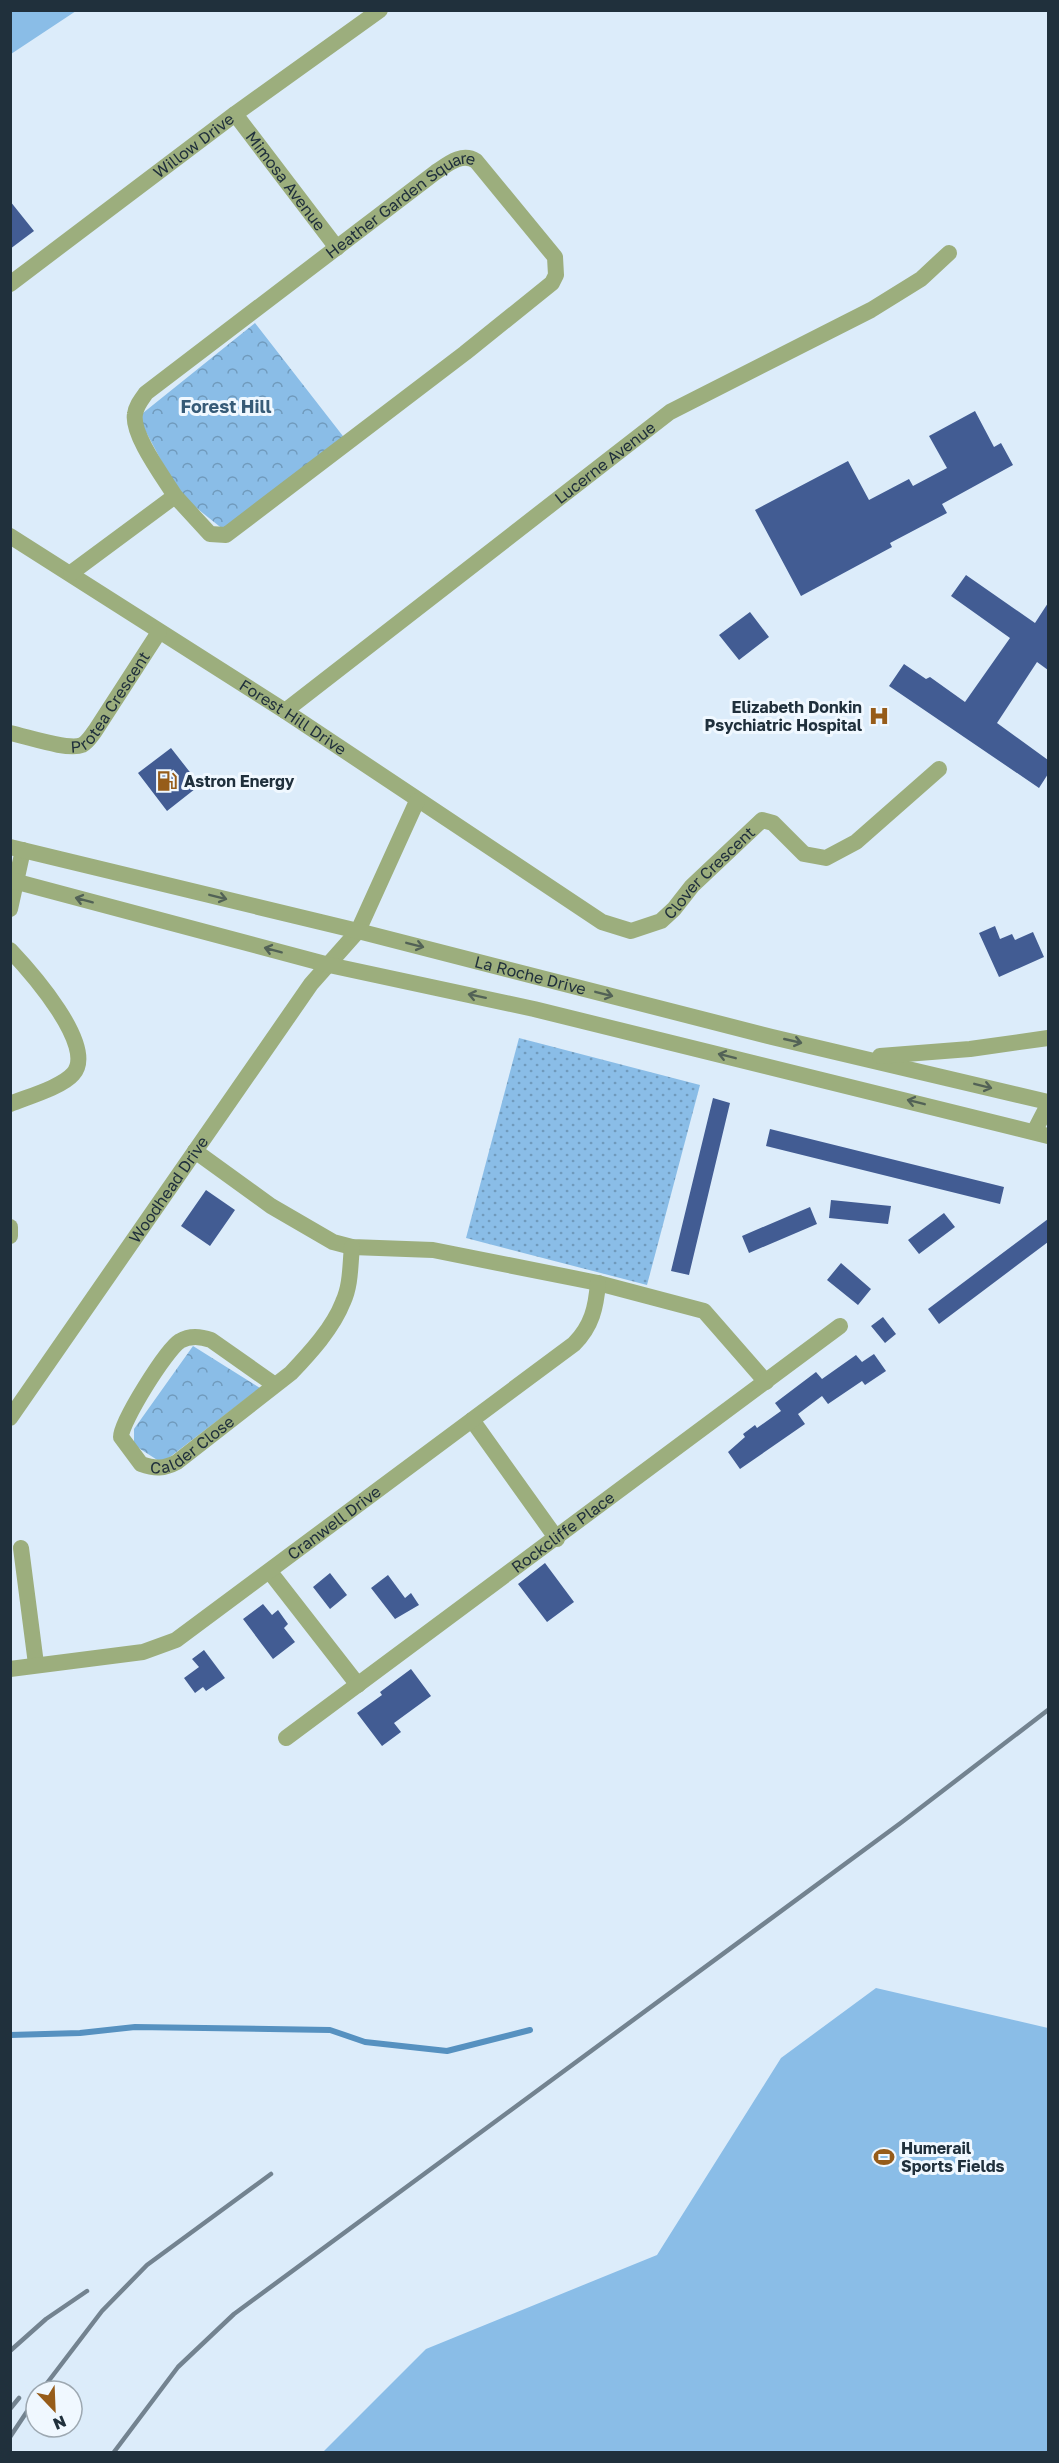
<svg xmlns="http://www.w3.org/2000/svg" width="1059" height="2463" font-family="'Golos Text',sans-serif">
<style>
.grass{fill:url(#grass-dots)}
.park{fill:url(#park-crowns)}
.garden{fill:#8abde7}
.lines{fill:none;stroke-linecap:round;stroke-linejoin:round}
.stream{stroke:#5691c0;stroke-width:6}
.building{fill:#425c93}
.minor{stroke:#9cae7d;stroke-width:16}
.tertiary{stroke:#9cae7d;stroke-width:16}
.rail{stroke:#738390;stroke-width:4.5}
.oneway{stroke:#526256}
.labels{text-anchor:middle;stroke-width:6;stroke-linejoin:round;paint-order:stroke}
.street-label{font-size:16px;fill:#20303c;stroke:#f0f8ff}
.poi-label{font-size:16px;font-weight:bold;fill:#20303c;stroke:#f0f8ff;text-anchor:start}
.neighbourhood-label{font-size:18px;font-weight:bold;fill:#375b77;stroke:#f0f8ff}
</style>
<defs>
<pattern id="grass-dots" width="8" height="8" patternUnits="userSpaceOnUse" patternTransform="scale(1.5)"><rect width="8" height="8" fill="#8abde7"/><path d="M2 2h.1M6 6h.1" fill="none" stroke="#709abc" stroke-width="1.8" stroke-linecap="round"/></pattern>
<pattern id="park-crowns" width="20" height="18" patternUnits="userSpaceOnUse" patternTransform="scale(1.5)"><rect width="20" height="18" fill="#8abde7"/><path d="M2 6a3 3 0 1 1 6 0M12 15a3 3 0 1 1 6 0" fill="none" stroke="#709abc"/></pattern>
</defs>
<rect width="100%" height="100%" fill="#dcecfa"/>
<path class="grass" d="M519,1038L700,1085L647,1285L466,1238Z"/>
<path class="park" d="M255,323L346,440L224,530L179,494L138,417Z
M193,1346L260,1388L162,1463L134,1445V1429Z"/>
<path class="garden" d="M11,10H76V11L11,54Z
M876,1988L1048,2028V2452H323L426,2349L657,2255L781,2058Z"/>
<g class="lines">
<path class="stream" d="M10,2035L80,2033L135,2027L330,2030L365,2042L447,2051L530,2030"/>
</g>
<path class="building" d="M10,201L34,231L10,249Z
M975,411L994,447L1001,443L1013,465L942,504L947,513L890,543L892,547L801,596L755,510L848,461L869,500L909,479L913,486L947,468L929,436Z
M966,575L1035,623L1048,603V670L1037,662L997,723L1048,760V774L1039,788L889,686L904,664L926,679L930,677L965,702L1010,638L951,596Z
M750,612L769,637L739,660L719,635Z
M171,748L200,785L167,811L138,773Z
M995,926L1000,939L1012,934L1015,940L1033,932L1044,957L999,977L979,933Z
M713,1098L730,1103L689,1275L671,1271Z
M770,1129L1004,1187L1000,1204L766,1146Z
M206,1190L235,1210L210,1246L181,1226Z
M831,1200L891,1206L888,1224L829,1218Z
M810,1207L817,1224L749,1253L742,1236Z
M944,1213L955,1227L919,1254L908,1240Z
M1048,1219V1242L939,1324L928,1309Z
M841,1263L871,1289L858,1305L827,1280Z
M883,1317L896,1334L885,1343L871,1326Z
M874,1354L886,1371L865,1385L862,1381L828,1404L822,1396L798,1414L805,1424L740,1469L728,1452L745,1437L743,1434L755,1425L757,1428L781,1411L775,1403L816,1372L822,1379L856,1355L862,1362Z
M545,1563L574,1602L547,1622L518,1584Z
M330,1573L347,1595L330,1609L313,1587Z
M388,1575L405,1598L411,1593L419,1605L395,1619L371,1588Z
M263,1604L272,1615L278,1610L288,1624L284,1628L295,1642L273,1659L243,1619Z
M204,1650L225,1678L206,1691L203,1687L195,1693L184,1678L199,1667L192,1659Z
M411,1669L431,1696L394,1723L401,1732L382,1746L357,1713L382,1695L380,1692Z"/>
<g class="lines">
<g class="minor">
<path id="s1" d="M235,114L337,248"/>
<path id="s2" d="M10,284L235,114L380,10"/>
<path id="s3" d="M10,536L285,711L602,922L631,931L661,921L674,909L692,886L762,820L773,823L804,854L826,858L856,842L939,769"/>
<path id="s4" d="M71,573L175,496C164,478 131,434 135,414C136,406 141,400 146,393L436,172C448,164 462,152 476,161L555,257L556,275L552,283L465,353L226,535L210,534L175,496"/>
<path id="s5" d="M285,711L670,412L871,310L921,279L949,253"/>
<path id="s6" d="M10,733C26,736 68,751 82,745C88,742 91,736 95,731L159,632"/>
<path d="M10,909L23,850"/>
<path d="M10,950C29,970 98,1047 73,1074C62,1087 27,1097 10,1104"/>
<path d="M195,1151L271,1206L333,1242L352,1247L433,1250L598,1283L704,1311L766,1382"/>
<path d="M10,1227V1236"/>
<path id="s7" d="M275,1385L211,1340C200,1336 190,1335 180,1341C166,1350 121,1422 121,1437L141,1464C155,1469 164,1469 177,1462L291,1373C310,1353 333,1328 343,1302C351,1285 350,1265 352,1247"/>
<path id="s8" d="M10,1418L311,984L358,931L417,801"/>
<path d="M472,1420L557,1539"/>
<path d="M21,1548L36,1664"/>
<path d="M270,1572L358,1685"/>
<path id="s9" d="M10,1669L143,1652L176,1640L574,1344C592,1326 596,1307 598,1283"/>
<path id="s10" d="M286,1738L840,1326"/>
</g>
<g class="tertiary">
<path id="s11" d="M10,847L358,931L772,1037L1048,1102"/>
<path d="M10,880L329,965L534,1009L1048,1136"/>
<path d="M880,1056L970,1049L1048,1038"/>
<path d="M1034,1132L1048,1105"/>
</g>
<path class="rail" d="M10,2351L46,2319L87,2291
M41,2391L102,2311L147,2265L271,2174
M10,2409L19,2398
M10,2437L36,2398
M114,2452L178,2367L234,2314L902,1822L1048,1710"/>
</g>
<defs><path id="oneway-shaft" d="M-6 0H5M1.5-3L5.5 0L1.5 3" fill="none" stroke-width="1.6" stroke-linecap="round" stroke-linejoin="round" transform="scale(1.5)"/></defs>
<g class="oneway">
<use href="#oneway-shaft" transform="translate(218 897) rotate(14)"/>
<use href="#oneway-shaft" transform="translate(84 900) rotate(-165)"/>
<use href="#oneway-shaft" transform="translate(415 945) rotate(14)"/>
<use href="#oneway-shaft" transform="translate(273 950) rotate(-165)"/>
<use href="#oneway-shaft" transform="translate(604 994) rotate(14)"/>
<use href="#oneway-shaft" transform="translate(477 996) rotate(-168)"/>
<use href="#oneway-shaft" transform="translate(793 1041) rotate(13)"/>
<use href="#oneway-shaft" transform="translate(727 1056) rotate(-166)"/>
<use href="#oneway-shaft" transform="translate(983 1086) rotate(14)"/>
<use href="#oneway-shaft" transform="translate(916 1102) rotate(-166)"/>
</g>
<defs>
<g id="hospital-bare" transform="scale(1.62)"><path d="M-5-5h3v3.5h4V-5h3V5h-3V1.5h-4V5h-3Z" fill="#965c1a" stroke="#f0f8ff" stroke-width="2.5" paint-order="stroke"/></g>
<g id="fuel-bare" transform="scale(1.62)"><path d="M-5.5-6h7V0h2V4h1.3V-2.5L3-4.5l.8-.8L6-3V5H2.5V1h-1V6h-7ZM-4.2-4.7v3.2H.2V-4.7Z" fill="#965c1a" stroke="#f0f8ff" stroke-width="2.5" paint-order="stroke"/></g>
<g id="stadium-bare" transform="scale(1.62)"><path d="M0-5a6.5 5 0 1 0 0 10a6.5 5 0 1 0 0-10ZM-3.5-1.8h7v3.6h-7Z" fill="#965c1a" stroke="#f0f8ff" stroke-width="2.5" paint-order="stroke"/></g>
</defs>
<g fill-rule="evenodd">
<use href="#hospital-bare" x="879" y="716"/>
<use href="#fuel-bare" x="167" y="781"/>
<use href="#stadium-bare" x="884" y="2157"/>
</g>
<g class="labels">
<g class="street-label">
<text dy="6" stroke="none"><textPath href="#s2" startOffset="230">Willow Drive</textPath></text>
<text dy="6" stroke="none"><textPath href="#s1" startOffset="84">Mimosa Avenue</textPath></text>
<text dy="6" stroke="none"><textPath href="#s4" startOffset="564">Heather Garden Square</textPath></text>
<text dy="6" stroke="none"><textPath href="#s5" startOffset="405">Lucerne Avenue</textPath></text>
<text dy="6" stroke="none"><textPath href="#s6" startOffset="124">Protea Crescent</textPath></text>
<text dy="6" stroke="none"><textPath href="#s3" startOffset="336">Forest Hill Drive</textPath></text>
<text dy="6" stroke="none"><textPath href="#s3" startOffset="837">Clover Crescent</textPath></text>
<text dy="6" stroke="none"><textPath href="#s11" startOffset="536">La Roche Drive</textPath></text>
<text dy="6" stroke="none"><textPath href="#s8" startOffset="278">Woodhead Drive</textPath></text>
<text dy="6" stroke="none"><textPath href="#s7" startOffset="316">Calder Close</textPath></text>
<text dy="6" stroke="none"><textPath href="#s9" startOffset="366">Cranwell Drive</textPath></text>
<text dy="6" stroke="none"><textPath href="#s10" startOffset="345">Rockcliffe Place</textPath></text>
</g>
<g class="poi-label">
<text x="862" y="713" text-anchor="end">Elizabeth Donkin<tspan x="862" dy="18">Psychiatric Hospital</tspan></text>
<text x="184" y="787">Astron Energy</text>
<text x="901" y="2154">Humerail<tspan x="901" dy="18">Sports Fields</tspan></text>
</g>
<g class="neighbourhood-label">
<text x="226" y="413">Forest Hill</text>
</g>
</g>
<rect width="1059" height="2463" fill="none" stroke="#20303c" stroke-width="24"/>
<g transform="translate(54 2409) rotate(157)"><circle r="28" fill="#f0f8ff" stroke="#9da8b1" stroke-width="1.5"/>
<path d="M0-4.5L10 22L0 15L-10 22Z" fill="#965c1a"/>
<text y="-9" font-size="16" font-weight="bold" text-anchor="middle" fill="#20303c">N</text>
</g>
</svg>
